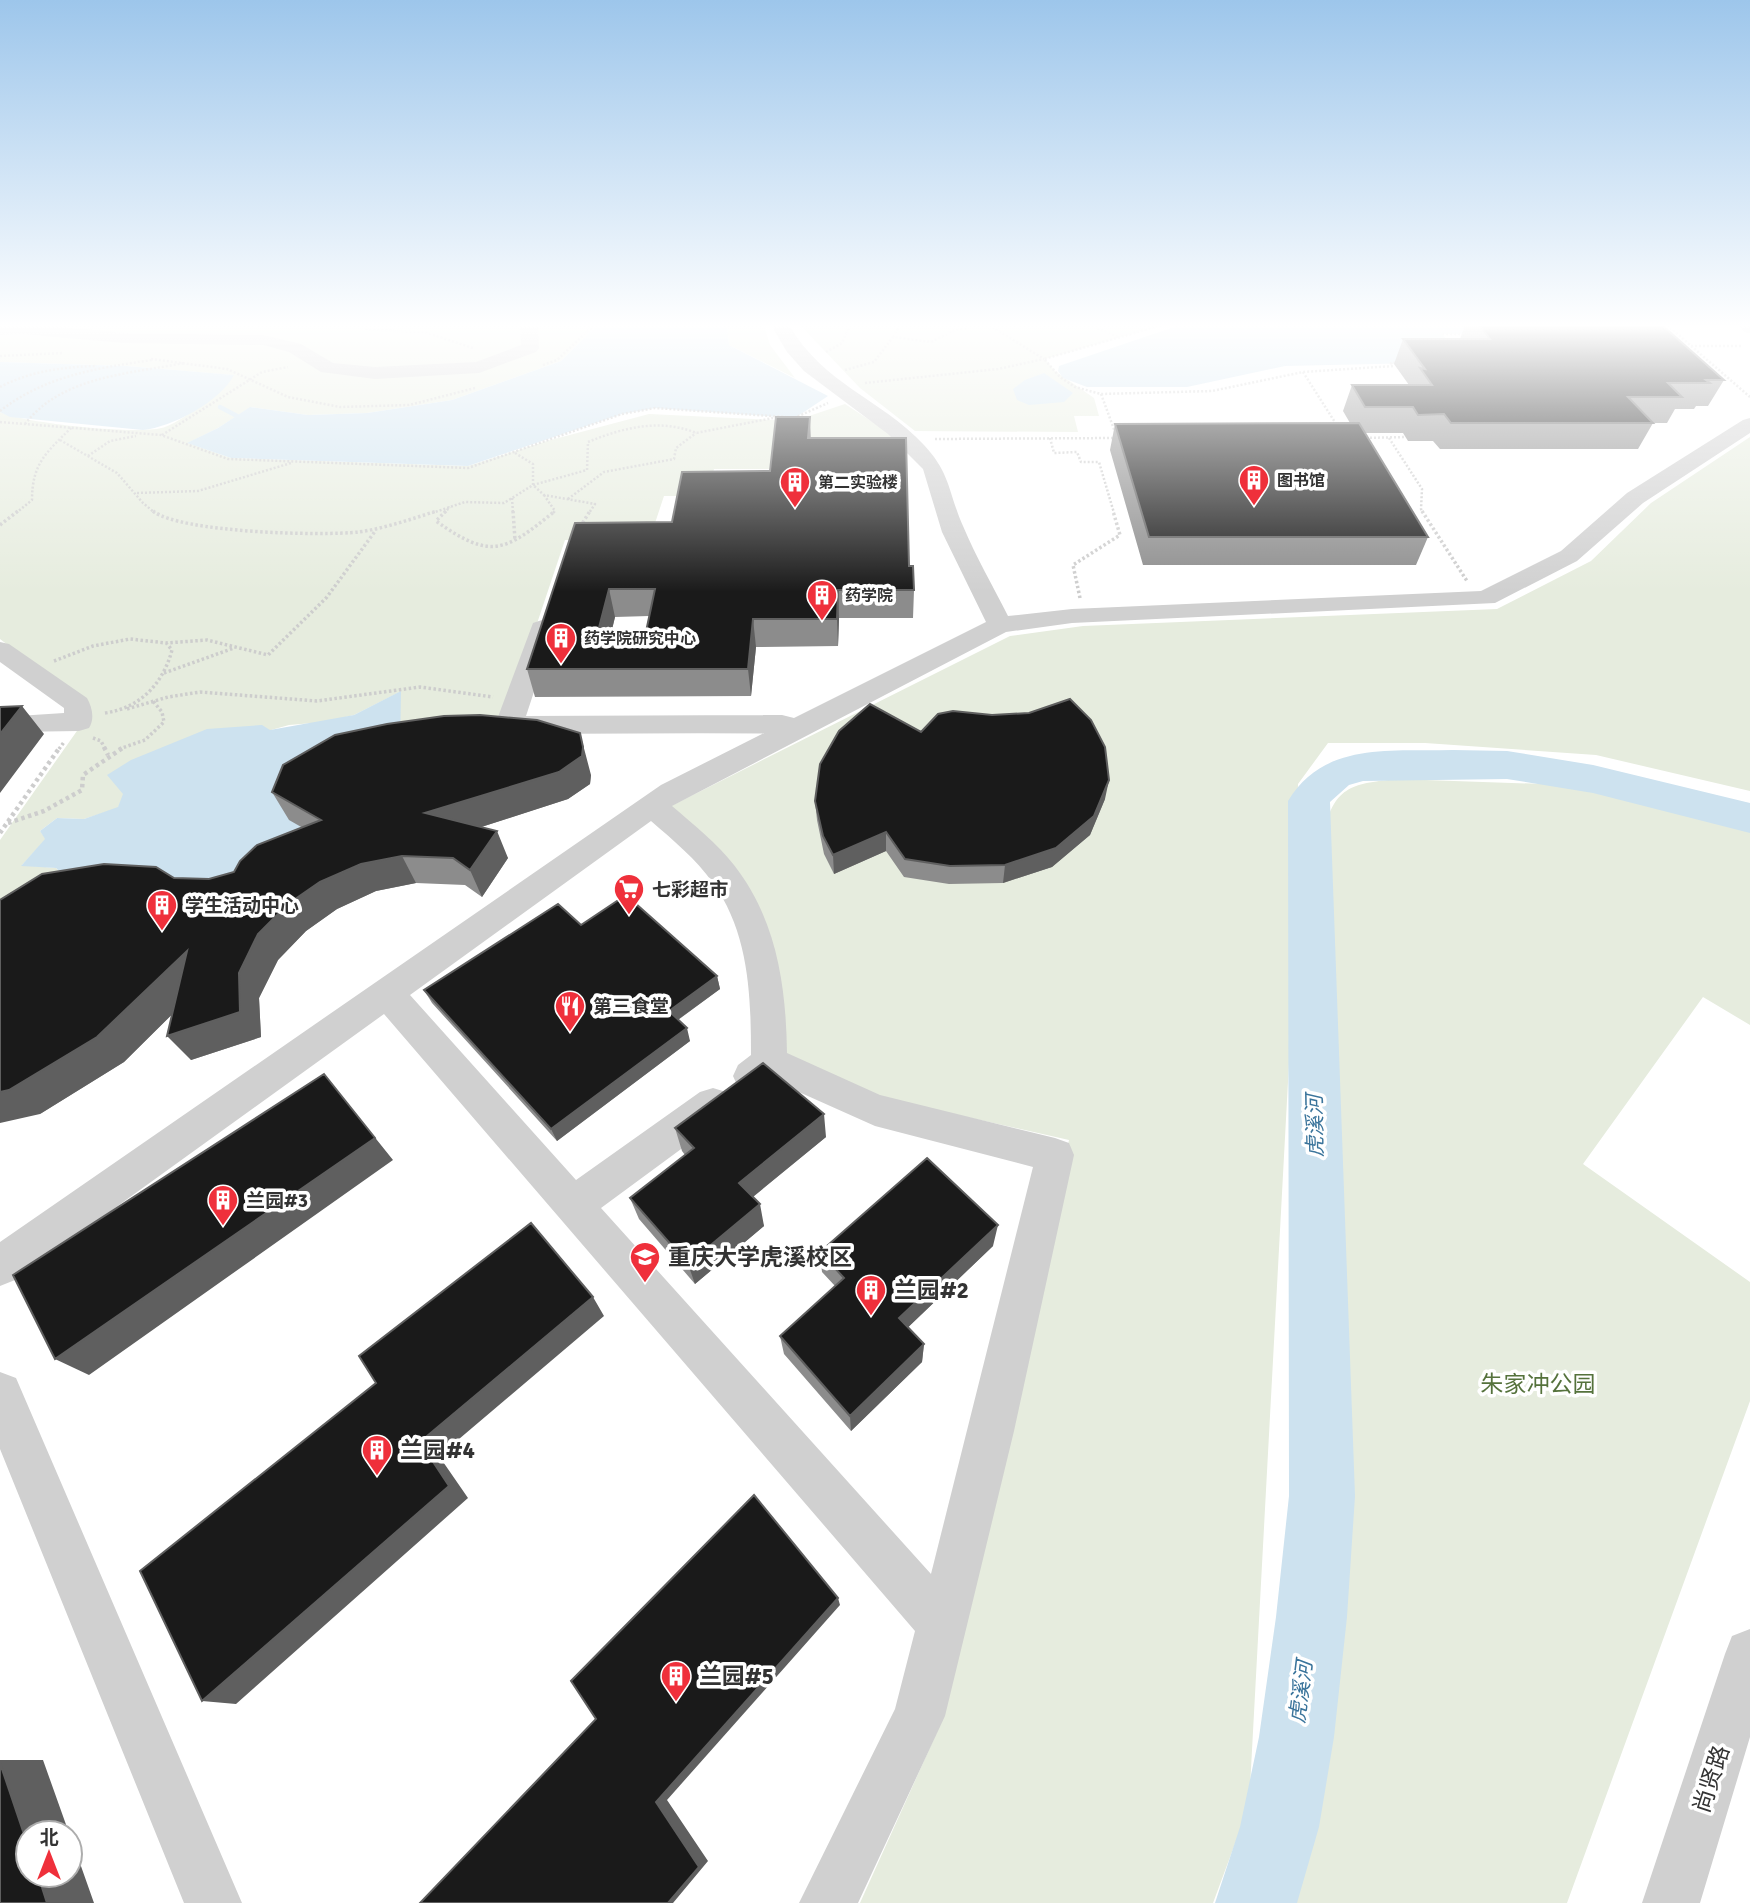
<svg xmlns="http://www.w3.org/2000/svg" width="1750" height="1903" font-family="Signika,'Noto Sans SC',sans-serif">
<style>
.green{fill:#e6ecde}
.water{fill:#cde2ef}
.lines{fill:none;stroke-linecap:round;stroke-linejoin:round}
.stream{stroke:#cde2ef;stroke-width:4.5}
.river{fill:#cde2ef;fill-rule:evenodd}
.path-far2{stroke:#cdcdcd;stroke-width:2.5;stroke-dasharray:2 2;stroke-linecap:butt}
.path-far1{stroke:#cdcdcd;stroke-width:3.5;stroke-dasharray:2.5 2.5;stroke-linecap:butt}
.path{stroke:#cdcdcd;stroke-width:4.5;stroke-dasharray:3.5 3.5;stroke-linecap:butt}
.minor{fill:#d0d0d0;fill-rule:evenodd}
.wall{fill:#8c8c8c;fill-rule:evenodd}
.shaded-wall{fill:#5f5f5f}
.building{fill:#1a1a1a;stroke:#5f5f5f;stroke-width:2;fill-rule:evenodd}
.labels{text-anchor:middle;stroke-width:7;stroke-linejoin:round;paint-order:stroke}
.far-poi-label{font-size:16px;font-weight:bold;fill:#333;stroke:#fff;text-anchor:start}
.poi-label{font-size:19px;font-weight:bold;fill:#333;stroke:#fff;text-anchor:start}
.water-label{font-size:21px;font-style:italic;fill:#3a749b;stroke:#fff}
.near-poi-label{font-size:23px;font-weight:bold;fill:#333;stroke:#fff;text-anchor:start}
.near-park-label{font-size:23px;fill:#55723c;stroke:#fff}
.near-street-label{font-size:23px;fill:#333;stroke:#fff}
</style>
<rect width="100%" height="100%" fill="#fff"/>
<path class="green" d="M0,325H597L561,361L452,400L367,413L308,415L251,407L218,428L188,443L231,458L468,466L547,441L649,414L794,421L845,404L891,434L892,442H775L769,469H714L708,496H664L650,538L565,540L502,728L581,729L579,748L400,745V692L354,715L325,722L289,725L108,775L124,794L118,808L84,819L57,818L40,831L46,839L22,865L56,868L79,889L0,926V840L84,721L35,666L0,639V412C22,423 143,436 165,427C191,417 212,394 233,375L127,366L0,362Z
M727,325H764L770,345L795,378L729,345Z
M800,325H1162L1045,359L1055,371L1094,398L1099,416H1074L1078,432L915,431L860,388Z
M1750,437V791L1596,755L1425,743H1328L1298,784L1291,1026L1249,1806L1213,1903H860L937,1732L1069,1140L882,1098L783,1057L765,920L667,808L1010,636L1083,626L1497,609L1591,561L1651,503Z
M1396,779L1574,785L1750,831V1025L1703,997L1583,1164L1750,1282V1401L1567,1903H1270L1292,1830L1311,1710L1334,1501L1323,835C1334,787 1350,784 1396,779Z"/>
<path class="water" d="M597,325H727L729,345L828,396L795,418L655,408L622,414L468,466L231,458L187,443L218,428L250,407L308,415L367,413L452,400L561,361Z
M1180,325H1495L1503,334H1442L1464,362L1285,366L1187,387H1087L1063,378L1058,371L1059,366Z
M0,362L127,366L234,375C220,402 172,427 143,430L10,417L0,412Z
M1044,373L1073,393L1064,402L1029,405L1017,400L1013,389L1025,380Z
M401,691L400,752L308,831L259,888L79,889L56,868L21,866L45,839L40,831L57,818L84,819L118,807L123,794L107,775L131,760L207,729L262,725L270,730L354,715Z"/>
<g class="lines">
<path class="stream" d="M220,407L237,416"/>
<path class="river" d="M1453,750L1507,751L1593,765L1750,803V833L1593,793L1507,779L1363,781L1349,785L1330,802L1355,1496L1347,1617L1334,1737L1319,1827L1297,1903H1215L1240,1827L1259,1737L1276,1617L1289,1496L1288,801C1324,741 1391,752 1453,750Z"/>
<path class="path-far2" d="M363,325L367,329L427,333L473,348
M989,325L1044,359
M1090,325L1118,337
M1162,325L1044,359L1060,377L1075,387L1101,394L1212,391L1303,372L1393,366L1391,363L1398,362
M1667,325L1750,397
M1442,334H1464
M893,337L900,325
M1691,346H1742
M826,352L842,343L850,325
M0,356L63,353
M151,359L227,369L288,397L340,407L409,405L475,388
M543,365L557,360L594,325
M845,370L874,362L893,337L931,342L955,330L982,325
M1303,372L1338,427
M865,383L998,369L1044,359
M0,387C31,371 62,367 97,366
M1101,394L1115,432
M0,411C45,376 97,368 152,360
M794,418L828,403
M0,422L161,435L228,459L468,468L622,414L655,408L786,417
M25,424C62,376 129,374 184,363
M162,435L262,372L288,367
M1050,438L1054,453L1077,452L1081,462H1099L1114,513
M1362,438L1406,437
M1389,438L1422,489L1421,509L1423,513
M935,439L1116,438
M60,440L117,473L143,503L155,513
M515,453L533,464V485L544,495L595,504L589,513
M88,456L110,441L136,436
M137,493L198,491L291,463
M544,495L555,511L553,513
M512,498L513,513
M568,499L604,472L674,459L676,448L696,433
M16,513L32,500C32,463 47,452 71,428
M432,513L465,502L504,503L533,485L587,470L588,442C622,428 660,418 696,433L773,418
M444,513L450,507"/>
<path class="path-far1" d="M153,511C181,533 322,536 359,532C386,528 411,519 437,511
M446,511L436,521C492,561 505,551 555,511
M513,511L515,540
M1422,511L1467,581
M0,525L18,511
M580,527L590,511
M1080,598L1073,565L1120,535L1113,511
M54,661L93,646L130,639L166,643L207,640L268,655L327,597L376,530
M164,673L234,648
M127,709L168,697L200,692L317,701L420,687L493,697
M105,713C140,708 163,684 172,650L167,644
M93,738L101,741L105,749
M59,749L64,742
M119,749L145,740L164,722L162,712L153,701"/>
<path class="path" d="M104,747L108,755
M8,823L44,811L82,790L83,775L124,747
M0,833L60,747"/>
<path class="minor" d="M0,325H42L124,333L263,335L301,344L333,363L375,367L476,362L521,345L520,325H538L539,348L536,352L479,373L375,379L321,372L289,352L263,345L124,343L22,334L0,335Z
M771,325H789C824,385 880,398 924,445C951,474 948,492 963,526C976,557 993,586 1008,616L1072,609L1481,591L1561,551L1627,493L1743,420L1750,418V433L1643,503L1577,561L1495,603L1072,623L1006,632L672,806C694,825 717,843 734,865C777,920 786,986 787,1053L880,1095L1055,1138L1069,1143L1074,1155L1014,1431L945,1716L858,1903H799L895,1709L915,1631L384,1014L15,1280L0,1286V1242L661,785L764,733L509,734L499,731L495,725L533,623L542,620L551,623L555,628L526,716L782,715L794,718L986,622L942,532L923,469L888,434L804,371L787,352ZM651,821C673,840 696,859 713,883C749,933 751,995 751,1055L738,1065L733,1076L738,1087L751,1092L772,1080L875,1126L1033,1167L931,1574L601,1208L726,1116L732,1104L726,1092L713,1088L700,1092L576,1180L410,995Z
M1739,325H1750V333L1744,332Z
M0,642L9,644L87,698C92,707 95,719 89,728L79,731L12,732L2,729L0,720L2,717L64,713V708L0,662Z
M0,1372L16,1378L242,1903H184L0,1449Z
M1750,1629V1737L1700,1903H1642L1725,1654L1732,1636Z"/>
</g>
<path class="wall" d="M1465,325H1662L1724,380L1708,406H1696L1694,409H1675L1667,423H1653L1638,449H1440L1433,441H1408L1403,433H1364L1428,537L1416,565H1143L1110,450L1115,424L1350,423L1343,411L1352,385H1409L1394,364L1403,339H1460Z
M811,438L909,566L914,590L913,618H839L838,646L756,647L751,696L535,697L527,669L672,522L770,471ZM649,616L643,646L608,647L615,617Z
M921,732L1105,799L1090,835L1052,867L1003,883L949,884L904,877L886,851L834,874L824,854L817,820L815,801Z
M591,775L590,784L568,799L481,827L508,858L482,897L465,885L416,883L376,891L337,909L306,931L278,960L259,998L261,1037L191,1060L173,1013L124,1062L40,1114L174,878L209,879L234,872L303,828L289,820L272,792Z
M581,925L717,976L720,989L678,1020L690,1041L557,1141L432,1003L424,990Z
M675,1128L826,1137L753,1197L764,1226L695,1284L639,1219L630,1198L685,1155L682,1151Z
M993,1246L908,1327L924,1344L922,1362L851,1431L784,1354L780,1336L835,1286L822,1272L820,1252Z"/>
<path class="shaded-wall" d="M810,417L811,443L808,438Z
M609,589L615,617L602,669L594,647Z
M838,590L839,618L838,646L837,619Z
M753,619L756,647L751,696L748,669Z
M22,706L44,734L0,793V734Z
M580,733L591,775L590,784L568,799L438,841L425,813Z
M1109,780L1105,799L1090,835L1052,867L1003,883L1005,865Z
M497,831L508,858L482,897L470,870Z
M886,832V851L834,874L833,855Z
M402,856L416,883L376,891L337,909L306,931L278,960L259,998L261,1037L191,1060L167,1036L239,973L258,934L288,904L320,882L361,864Z
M187,951L210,977L124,1062L40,1114L0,1123V1092Z
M717,976L720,989L672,1024L669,1011Z
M687,1028L690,1041L557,1141L551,1129Z
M324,1074L393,1160L89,1375L55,1359Z
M824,1114L826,1137L744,1204L739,1183Z
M760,1204L764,1226L695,1284L688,1264Z
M998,1225L993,1246L898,1337L899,1318Z
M593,1297L604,1316L439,1456L468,1498L236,1704L202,1701L420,1442Z
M924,1344L922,1362L851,1431L850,1416Z
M838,1598L840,1605L667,1800L708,1861L673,1903H668L656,1802Z
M0,1760H43L69,1833H28V1846L0,1763Z
M70,1835L94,1903H47L38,1875H70Z"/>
<path class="building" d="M1479,325H1662L1724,380H1706L1710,383H1668L1682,397H1628L1653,423H1451L1444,414L1418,415L1413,407H1365L1352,385H1432L1420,368L1425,369L1403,339H1490Z
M776,417H810L808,438H906L909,566H913L914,590H838L837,619H753L748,669H527L575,523L672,522L682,472L770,471ZM609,589H655L643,646L594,647Z
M1359,423L1428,537H1149L1115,424Z
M1070,699L1091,720L1105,747L1109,780L1094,816L1056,848L1005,865L950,866L905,859L886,832L833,855L823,836L815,801L820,764L839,731L870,704L921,732L938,714L953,711L992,715L1029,713Z
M22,706L0,734V707Z
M480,715L537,720L580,733L583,747L582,756L559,772L425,813L497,831L470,870L453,858L402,856L361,864L320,882L288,904L258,934L239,973L240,1012L167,1036L187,951L97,1037L9,1090L0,1092V900L42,874L104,864L156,867L174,878L209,879L234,872L240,861L257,845L321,820L272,792L283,765L335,735L387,724L444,716Z
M626,895L717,976L669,1011L687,1028L551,1129L424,990L558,904L581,925Z
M763,1063L824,1114L739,1183L760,1204L688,1264L630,1198L694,1148L675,1128Z
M324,1074L375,1138L55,1359L13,1275Z
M927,1158L998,1225L899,1318L924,1344L850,1416L780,1336L844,1278L820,1252Z
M531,1223L593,1297L420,1442L449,1486L202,1701L140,1571L376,1383L359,1356Z
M754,1495L838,1598L656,1802L699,1867L668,1903H420L596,1719L571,1681Z
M0,1763L28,1846V1875H38L47,1903H0Z"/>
<linearGradient id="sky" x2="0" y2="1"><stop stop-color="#9dc6eb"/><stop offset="0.55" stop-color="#fff"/><stop offset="1" stop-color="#fff" stop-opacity="0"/></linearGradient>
<rect width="1750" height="592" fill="url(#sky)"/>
<defs>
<g id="building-pin" transform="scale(1.575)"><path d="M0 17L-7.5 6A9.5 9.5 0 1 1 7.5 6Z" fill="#ef303b" stroke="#fff"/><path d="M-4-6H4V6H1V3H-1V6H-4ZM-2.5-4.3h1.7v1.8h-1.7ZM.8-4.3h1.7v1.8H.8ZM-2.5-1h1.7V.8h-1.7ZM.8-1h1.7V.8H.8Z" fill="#fff"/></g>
<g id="supermarket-pin" transform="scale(1.575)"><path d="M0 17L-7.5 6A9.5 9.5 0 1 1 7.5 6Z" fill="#ef303b" stroke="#fff"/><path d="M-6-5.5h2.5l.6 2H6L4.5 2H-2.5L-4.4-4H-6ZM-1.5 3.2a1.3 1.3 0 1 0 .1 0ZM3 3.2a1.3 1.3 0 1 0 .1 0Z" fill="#fff"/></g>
<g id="restaurant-pin" transform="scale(1.575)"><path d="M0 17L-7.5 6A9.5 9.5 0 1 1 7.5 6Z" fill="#ef303b" stroke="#fff"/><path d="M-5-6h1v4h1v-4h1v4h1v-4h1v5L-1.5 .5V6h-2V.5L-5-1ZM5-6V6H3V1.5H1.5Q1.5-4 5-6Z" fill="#fff"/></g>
<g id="university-pin" transform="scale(1.575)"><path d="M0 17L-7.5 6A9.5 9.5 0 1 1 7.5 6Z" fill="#ef303b" stroke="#fff"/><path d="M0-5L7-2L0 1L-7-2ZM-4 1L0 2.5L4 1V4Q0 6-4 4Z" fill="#fff"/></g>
</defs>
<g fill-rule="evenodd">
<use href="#building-pin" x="1254" y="480"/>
<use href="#building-pin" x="795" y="482"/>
<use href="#building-pin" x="822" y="595"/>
<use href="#building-pin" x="561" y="638"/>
<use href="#supermarket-pin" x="629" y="889"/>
<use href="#building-pin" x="162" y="905"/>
<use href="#restaurant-pin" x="570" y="1006"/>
<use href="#building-pin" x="223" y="1200"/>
<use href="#university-pin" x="645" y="1257"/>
<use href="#building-pin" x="871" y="1290"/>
<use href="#building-pin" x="377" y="1450"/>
<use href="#building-pin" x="676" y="1676"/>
</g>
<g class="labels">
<g class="far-poi-label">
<text x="1277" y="486">图书馆</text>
<text x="818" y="488">第二实验楼</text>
<text x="845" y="601">药学院</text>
<text x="584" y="644">药学院研究中心</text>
</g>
<g class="poi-label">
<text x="652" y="896">七彩超市</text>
<text x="185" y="912">学生活动中心</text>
<text x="593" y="1013">第三食堂</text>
<text x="246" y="1207">兰园#3</text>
</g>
<g class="water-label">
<text transform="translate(1315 1126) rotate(-91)" y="7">虎溪河</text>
<text transform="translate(1301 1692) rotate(-83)" y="7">虎溪河</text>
</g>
<g class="near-poi-label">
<text x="668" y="1265">重庆大学虎溪校区</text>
<text x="894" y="1298">兰园#2</text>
<text x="400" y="1458">兰园#4</text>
<text x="699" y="1684">兰园#5</text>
</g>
<g class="near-park-label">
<text x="1538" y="1392">朱家冲公园</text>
</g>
<g class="near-street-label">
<text transform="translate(1711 1779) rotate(-72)" y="8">尚贤路</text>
</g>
</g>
<g transform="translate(49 1854)"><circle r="33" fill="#ffffff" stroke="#adadad" stroke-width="2"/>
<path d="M0-5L12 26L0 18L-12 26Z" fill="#ef303b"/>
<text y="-10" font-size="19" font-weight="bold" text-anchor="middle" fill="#333333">北</text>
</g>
</svg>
